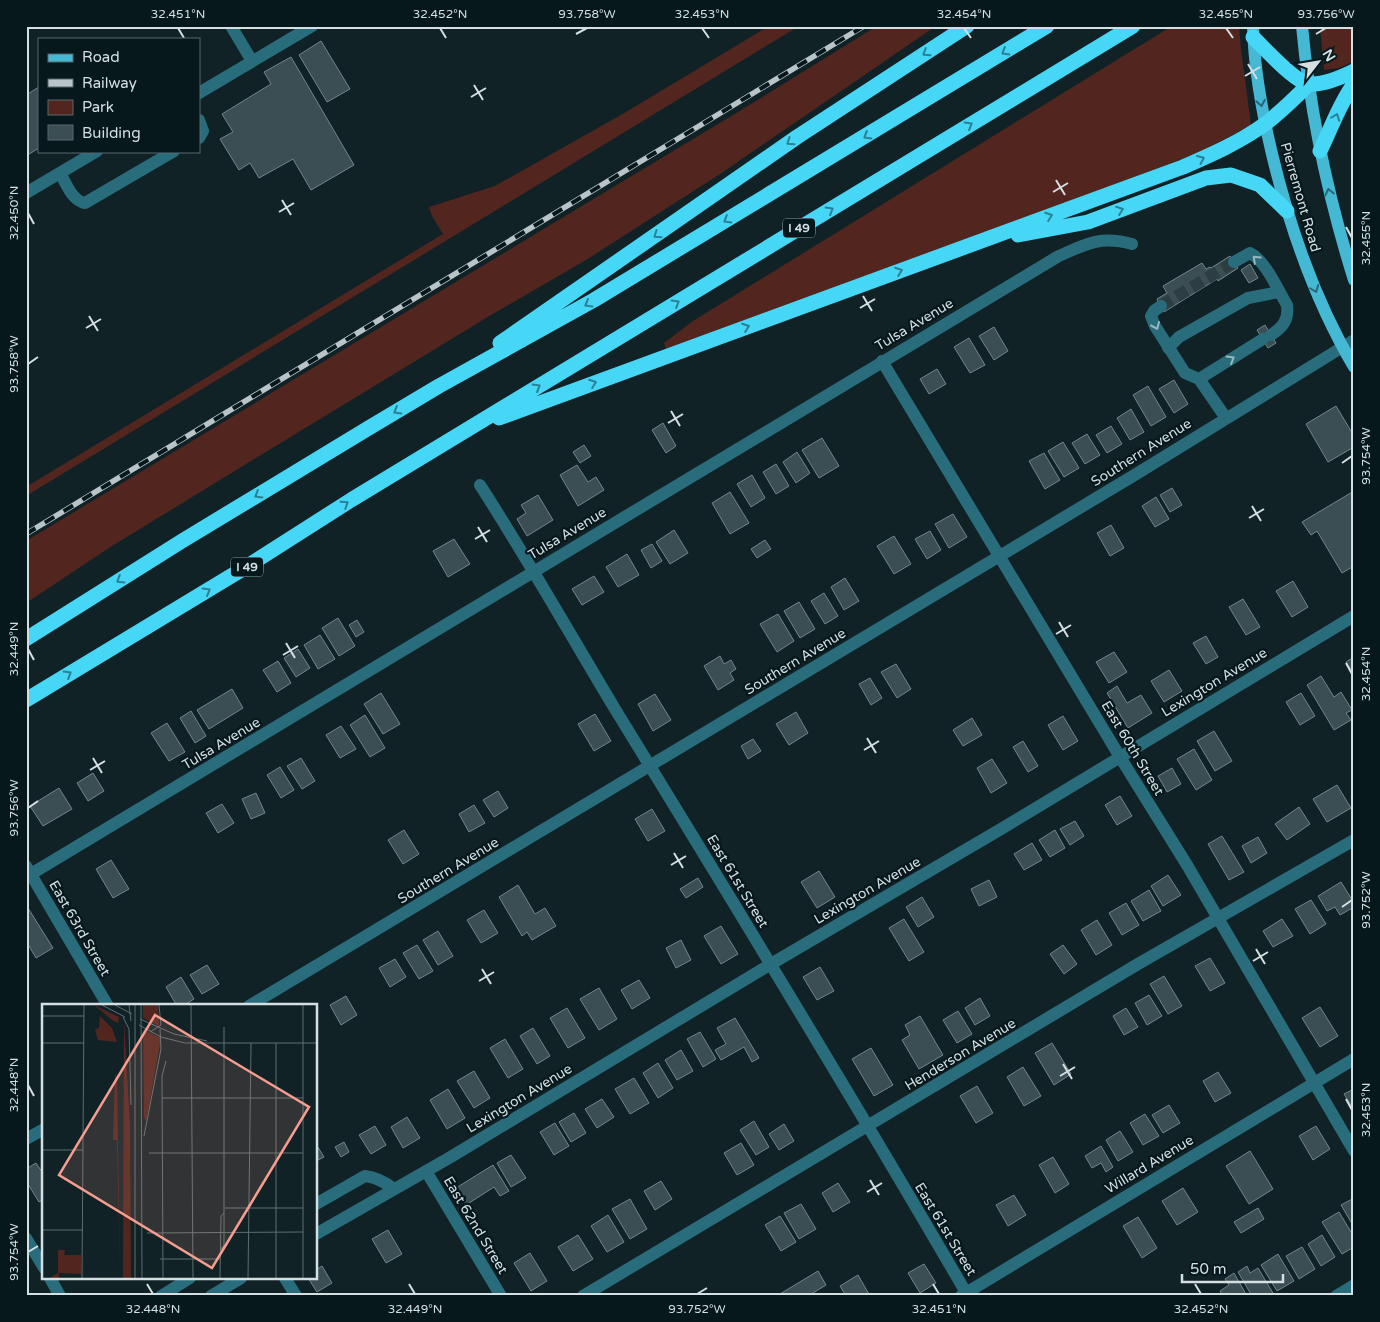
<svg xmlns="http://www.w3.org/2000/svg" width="1380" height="1322" font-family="'Varela Round',sans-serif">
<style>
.green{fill:#52261f}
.building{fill:#3a4e53;stroke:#71868c}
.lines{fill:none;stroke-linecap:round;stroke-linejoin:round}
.minor-tunnel{stroke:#2d3e42;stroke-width:12;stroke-dasharray:12 6;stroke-linecap:butt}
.minor{stroke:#296d7d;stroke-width:12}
.major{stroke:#45b8d3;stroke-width:12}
.highway{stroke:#46d7f7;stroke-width:15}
.rail-casing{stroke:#b8c4c7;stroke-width:5.5}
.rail{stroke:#07181d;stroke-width:4;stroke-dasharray:11;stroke-linecap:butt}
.oneway{stroke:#2a8195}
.oneway2{stroke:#266878}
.oneway3{stroke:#98b7bf}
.ticks{fill:none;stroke:#d4dfe2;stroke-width:2}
.labels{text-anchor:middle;stroke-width:4.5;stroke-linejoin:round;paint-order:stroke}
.shield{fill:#07181d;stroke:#96a3a7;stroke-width:1}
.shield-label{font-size:12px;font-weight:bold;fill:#d4dfe2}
.street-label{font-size:14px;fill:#d4dfe2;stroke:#07181d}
.inset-road{fill:none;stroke:#5e6e71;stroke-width:1}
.view{fill:#f59d8e;fill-opacity:0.15;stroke:#f59d8e;stroke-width:2.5}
.inset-edge{fill:none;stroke:#d4dfe2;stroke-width:2.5}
.neatline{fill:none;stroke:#d4dfe2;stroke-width:2}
.ticks-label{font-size:12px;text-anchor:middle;fill:#d4dfe2}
</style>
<rect width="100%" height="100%" fill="#102226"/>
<path class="green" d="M769,26H799L26,496V487L443,234L432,216L429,207L495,186L626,112Z
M877,26H936L720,174L586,260L491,315L251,461L112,546L26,603V541L738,112Z
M1172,26H1239L1241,49L1251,125L1204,150L1131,179L666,349L664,343L693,321Z
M1320,26H1354V61L1339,68L1324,70Z"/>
<path class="building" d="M321,41L350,89L327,102L299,55Z
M291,57L354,165L311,190L293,159L259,178L250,163L239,170L220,139L233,132L222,114L271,84L264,72Z
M39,87V148L26,156V95Z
M1230,256L1238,268L1218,281L1217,279L1164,312L1157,299L1167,293L1163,286L1202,263L1206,269L1210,267L1211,268Z
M1250,264L1258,278L1249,283L1241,270Z
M1265,325L1276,343L1268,348L1257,330Z
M994,327L1008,351L994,360L979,336Z
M969,338L985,365L970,373L954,347Z
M937,369L946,384L929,394L920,379Z
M1174,380L1188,404L1174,413L1159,389Z
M1148,386L1166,417L1151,426L1133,395Z
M1336,406L1354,436V447L1328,462L1306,424Z
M1131,409L1144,432L1130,440L1117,418Z
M663,423L676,446L666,453L652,430Z
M1111,426L1122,444L1107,453L1096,435Z
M1087,434L1100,455L1085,464L1072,443Z
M822,438L839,466L819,478L802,450Z
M1063,442L1079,468L1064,477L1048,451Z
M584,445L591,456L580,463L573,452Z
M797,452L810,473L796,483L783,462Z
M1044,453L1060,480L1045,489L1029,461Z
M776,464L789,486L776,494L763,472Z
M577,465L588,482L596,477L604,490L578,506L560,475Z
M752,475L765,498L751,507L737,484Z
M1172,488L1182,505L1170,512L1160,495Z
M1354,491V566L1342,573L1317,531L1311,535L1302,522Z
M730,492L749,523L730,534L712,503Z
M538,495L553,520L527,536L517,519L526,513L521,505Z
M1156,497L1169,519L1155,527L1142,506Z
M953,514L967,537L949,548L935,524Z
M1111,525L1124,548L1110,556L1097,533Z
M674,530L688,553L670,564L656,542Z
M930,531L941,550L927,559L915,539Z
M894,536L911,564L894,574L877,546Z
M454,539L470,564L448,577L433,551Z
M765,540L771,549L757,558L751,549Z
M652,544L662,561L651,568L641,550Z
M627,554L639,575L618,587L606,567Z
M594,576L604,592L582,605L572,589Z
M845,578L859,601L844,610L831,587Z
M1293,581L1308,607L1292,617L1276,591Z
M824,593L838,616L825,624L811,601Z
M1243,599L1260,627L1246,635L1229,607Z
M799,602L815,629L800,638L784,611Z
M778,614L794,641L777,652L760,624Z
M338,618L355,646L339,656L322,628Z
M357,620L364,632L356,637L349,625Z
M320,635L335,659L318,669L304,645Z
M1206,636L1218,657L1206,664L1193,643Z
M298,649L310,668L296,677L284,658Z
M1114,652L1127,672L1109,683L1096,662Z
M720,656L724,664L731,660L736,669L730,673L734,680L718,690L704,666Z
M1354,657V674L1346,662Z
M278,661L291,683L277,692L263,670Z
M896,664L911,689L897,698L881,672Z
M1169,670L1182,691L1164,702L1151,681Z
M1321,676L1334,697L1341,692L1352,710L1346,713L1351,720L1334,730L1307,685Z
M870,678L882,698L871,705L859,684Z
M1117,686L1127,703L1141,695L1152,713L1128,728L1107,693Z
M232,689L243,708L209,729L197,710Z
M381,693L400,724L383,734L364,704Z
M1301,693L1315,716L1300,725L1286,702Z
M655,694L671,720L653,731L638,704Z
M191,711L206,736L195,743L180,718Z
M796,712L808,733L789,745L776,724Z
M595,714L611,741L594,751L578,724Z
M365,715L385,748L370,757L350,725Z
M1063,716L1078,741L1063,750L1048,725Z
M972,718L982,735L963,746L953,730Z
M167,723L185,752L169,761L151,733Z
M341,726L356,749L340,758L326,735Z
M1214,731L1232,761L1215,771L1197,741Z
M753,739L761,751L748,759L741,746Z
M1023,741L1038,766L1028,772L1013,747Z
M1194,749L1212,780L1196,790L1177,759Z
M301,758L315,781L302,789L287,766Z
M992,759L1007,783L991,793L977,768Z
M280,767L294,790L281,798L267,775Z
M1172,768L1181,784L1167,792L1158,776Z
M93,773L104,791L88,801L77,783Z
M1337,785L1351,808L1327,822L1313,799Z
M59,788L72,809L43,826L30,806Z
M498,791L508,808L494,817L483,800Z
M256,793L265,813L251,819L242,799Z
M1120,796L1132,816L1117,825L1105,805Z
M222,804L234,823L218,833L206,813Z
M474,805L485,823L469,832L459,814Z
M1299,807L1310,824L1287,840L1275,824Z
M652,809L665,831L648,841L635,819Z
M1075,821L1084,836L1070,845L1060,829Z
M404,830L419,854L403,864L388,840Z
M1055,830L1065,848L1050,857L1039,840Z
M1222,836L1244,872L1229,880L1208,844Z
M1258,837L1267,853L1251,863L1242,846Z
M1032,843L1042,860L1024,870L1014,854Z
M111,860L129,889L113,898L96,869Z
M819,871L835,897L817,908L801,882Z
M1168,875L1181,895L1163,906L1151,886Z
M698,878L703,887L686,898L680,889Z
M989,880L997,897L979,906L971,889Z
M1341,882L1354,903V907L1340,915L1335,907L1327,911L1318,896Z
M518,885L535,914L545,908L556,926L532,940L527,932L522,936L499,897Z
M1149,890L1161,911L1143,921L1131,901Z
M922,897L934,917L918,927L906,907Z
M1311,900L1326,924L1310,934L1295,909Z
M1126,903L1139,925L1122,935L1109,913Z
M28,908L53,948L36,958L26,941V909Z
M484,910L498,933L481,943L467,920Z
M904,919L924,952L909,961L889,928Z
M1282,919L1293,936L1273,947L1263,931Z
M1097,920L1112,945L1096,955L1081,930Z
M721,926L738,954L721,964L704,936Z
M438,931L453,956L438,965L423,940Z
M681,940L691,960L676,968L666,948Z
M417,945L433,971L419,979L403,953Z
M1063,945L1077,964L1064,974L1050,954Z
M1210,958L1225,983L1210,991L1195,966Z
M395,959L406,977L390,987L379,968Z
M207,965L219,984L202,994L190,975Z
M820,967L834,991L817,1000L803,977Z
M1164,976L1182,1006L1168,1014L1150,984Z
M181,977L194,999L183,1006H177L166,987Z
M639,980L650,998L632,1009L621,990Z
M599,988L617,1019L599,1030L580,999Z
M1149,995L1162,1016L1147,1025L1135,1003Z
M346,996L357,1015L341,1025L330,1005Z
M980,998L990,1016L975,1025L965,1008Z
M1320,1007L1338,1036L1320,1047L1302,1018Z
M567,1008L585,1038L568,1048L550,1018Z
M1126,1008L1138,1027L1124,1035L1113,1016Z
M958,1011L972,1034L957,1043L943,1020Z
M920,1016L943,1055L919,1069L902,1040L910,1035L905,1025Z
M735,1018L759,1058L752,1062L744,1047L721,1060L715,1050L726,1044L717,1028Z
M533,1028L550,1056L537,1064L520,1036Z
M700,1032L716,1059L703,1067L687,1039Z
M505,1039L523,1069L508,1078L490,1048Z
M1052,1043L1071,1074L1054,1085L1035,1053Z
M871,1048L893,1085L874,1096L852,1059Z
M681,1050L693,1071L677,1080L665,1060Z
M658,1063L673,1088L658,1098L643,1073Z
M1023,1067L1041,1096L1024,1106L1007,1077Z
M474,1071L490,1098L474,1108L457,1081Z
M1218,1072L1231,1093L1215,1102L1203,1081Z
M634,1078L649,1103L630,1114L615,1089Z
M977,1086L993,1113L976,1123L960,1096Z
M448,1089L465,1118L447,1129L430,1100Z
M1354,1089V1110L1344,1094Z
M602,1099L614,1117L597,1128L585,1109Z
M1169,1105L1180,1123L1163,1133L1152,1115Z
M574,1113L586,1133L571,1142L559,1122Z
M1145,1114L1159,1136L1143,1145L1130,1123Z
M407,1117L420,1138L403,1148L391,1127Z
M754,1121L769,1147L756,1155L740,1130Z
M555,1123L569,1146L554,1155L540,1132Z
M784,1124L794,1141L779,1150L769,1134Z
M375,1126L386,1145L371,1154L359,1135Z
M1316,1126L1330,1149L1313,1160L1299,1136Z
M1120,1131L1133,1152L1118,1161L1106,1140Z
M344,1142L349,1152L341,1157L335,1147Z
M741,1143L754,1165L737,1175L724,1153Z
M316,1144L324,1157L316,1161Z
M1101,1146L1113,1167L1106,1172L1101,1163L1092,1168L1085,1156Z
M1250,1151L1273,1189L1249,1204L1226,1166Z
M511,1155L526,1178L511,1187L497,1163Z
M1053,1157L1069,1184L1055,1193L1039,1165Z
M36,1163L44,1175V1199L39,1202L26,1181V1169Z
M493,1165L509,1191L500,1196L494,1187L466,1205L456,1188Z
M661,1181L672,1199L655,1210L644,1191Z
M838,1183L850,1202L833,1212L822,1193Z
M1183,1188L1198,1212L1177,1225L1162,1201Z
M1014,1195L1026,1215L1008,1226L996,1205Z
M1354,1198V1227L1341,1205Z
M630,1199L647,1229L630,1239L612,1209Z
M801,1204L816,1229L799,1239L784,1213Z
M1258,1208L1264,1219L1241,1233L1234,1222Z
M1339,1212L1354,1237V1247L1342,1254L1322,1222Z
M608,1215L624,1242L607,1252L591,1226Z
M780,1216L796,1242L781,1251L765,1225Z
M1138,1217L1157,1248L1142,1258L1123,1226Z
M388,1230L402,1254L386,1263L372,1239Z
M578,1235L593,1259L573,1271L558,1247Z
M1322,1235L1335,1257L1321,1266L1308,1244Z
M1302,1247L1315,1269L1299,1279L1286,1256Z
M530,1253L547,1281L531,1291L514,1263Z
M1278,1254L1294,1281L1277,1291L1261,1265Z
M924,1264L936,1283L920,1293L908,1273Z
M322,1266L332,1283L317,1292L308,1278H316V1270Z
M1247,1266L1250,1273L1258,1268L1273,1293L1269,1296H1252L1238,1272Z
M818,1271L826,1285L808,1296H781L780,1294Z
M1234,1273L1247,1296H1223L1220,1291L1229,1285L1225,1279Z
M858,1275L870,1296H846L840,1286Z"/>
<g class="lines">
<path class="minor-tunnel" d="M1161,306L1234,262"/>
<path class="minor" d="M231,26L252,61
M199,93L312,26
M199,120L203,131L199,138
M60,173C66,183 72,201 85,203L174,151
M26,193L97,151
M1234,262L1250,253C1265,260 1278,290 1287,305C1289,320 1283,327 1271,335
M1161,306L1154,311L1151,316L1155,326L1185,373L1199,379L1226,418
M1168,348L1179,337L1248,298L1279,292
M882,361L1120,757L1187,865L1354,1151
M1199,379L1263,339
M480,485C527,558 570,634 615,709C734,903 853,1098 968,1296
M26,866L108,1006
M26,877L1057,257C1085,244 1101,235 1132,244
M249,1006L1133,476L1354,340
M26,1139L44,1129
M426,1171L501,1296
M316,1204L365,1176C376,1177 385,1182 394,1189
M316,1234L449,1158L771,964L1001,829L1354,616
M26,1238L44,1268
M50,1278L60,1296
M285,1278L296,1296
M161,1296L190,1278
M211,1296L241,1278
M583,1296L1138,964L1354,840
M961,1296L1354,1059
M1336,1296L1354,1285"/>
<path class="major" d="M1253,26C1254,69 1262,112 1272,154C1290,229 1315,301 1354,367
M1302,26C1310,113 1328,197 1354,280"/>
<path class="highway" d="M1253,37C1264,48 1295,82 1309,84C1323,85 1342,77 1354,71
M1320,151C1331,129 1339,104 1354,84
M1018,235L1088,222L1206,178L1231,175L1260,185L1287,211
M500,343L797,137L967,26
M499,418L1183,167C1211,155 1240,142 1265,124C1281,112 1295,98 1309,84
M26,639L182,541L367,429L439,386L594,300L1047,26
M26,700L246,567L351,500L1133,26"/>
<g class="rail-casing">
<path id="rail" d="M26,534L864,26"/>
</g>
<use href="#rail" class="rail"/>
</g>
<defs><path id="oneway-chevron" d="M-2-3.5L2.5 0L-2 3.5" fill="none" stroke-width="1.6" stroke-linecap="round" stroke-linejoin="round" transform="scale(1.25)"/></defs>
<g class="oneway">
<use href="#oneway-chevron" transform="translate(1005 52) rotate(149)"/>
<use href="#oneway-chevron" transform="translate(926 53) rotate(147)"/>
<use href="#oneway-chevron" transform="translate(1336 117) rotate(-69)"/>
<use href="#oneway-chevron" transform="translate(969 125) rotate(-31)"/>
<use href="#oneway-chevron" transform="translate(867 136) rotate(149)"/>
<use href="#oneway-chevron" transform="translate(790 142) rotate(145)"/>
<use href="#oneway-chevron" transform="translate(1201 159) rotate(-24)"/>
<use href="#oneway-chevron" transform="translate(830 210) rotate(-31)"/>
<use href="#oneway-chevron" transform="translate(1120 210) rotate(-20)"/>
<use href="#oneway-chevron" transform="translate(1049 216) rotate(-20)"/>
<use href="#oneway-chevron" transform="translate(727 220) rotate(149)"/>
<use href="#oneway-chevron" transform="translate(657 235) rotate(145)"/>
<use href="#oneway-chevron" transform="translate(899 271) rotate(-20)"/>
<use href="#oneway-chevron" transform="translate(676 303) rotate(-31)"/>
<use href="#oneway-chevron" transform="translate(588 304) rotate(150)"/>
<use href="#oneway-chevron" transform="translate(746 327) rotate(-20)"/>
<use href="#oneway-chevron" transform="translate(593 383) rotate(-20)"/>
<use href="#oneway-chevron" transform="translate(537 387) rotate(-31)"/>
<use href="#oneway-chevron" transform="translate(397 411) rotate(149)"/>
<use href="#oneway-chevron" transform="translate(258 495) rotate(149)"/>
<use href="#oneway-chevron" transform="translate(345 504) rotate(-33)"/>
<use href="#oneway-chevron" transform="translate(120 580) rotate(148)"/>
<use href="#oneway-chevron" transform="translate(207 591) rotate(-31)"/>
<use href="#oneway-chevron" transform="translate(68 674) rotate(-31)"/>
</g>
<g class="oneway2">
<use href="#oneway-chevron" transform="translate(1261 103) rotate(80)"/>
<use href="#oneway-chevron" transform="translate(1329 192) rotate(-103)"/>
<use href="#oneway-chevron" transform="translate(1315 289) rotate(69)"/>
</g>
<g class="oneway3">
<use href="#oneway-chevron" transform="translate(1256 259) rotate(-137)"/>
<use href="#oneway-chevron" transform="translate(1156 326) rotate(66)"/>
<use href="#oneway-chevron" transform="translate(1231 359) rotate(-31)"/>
</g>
<path class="ticks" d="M178,28L184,38M440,28L446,38M702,28L709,38M964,28L971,38M1226,28L1233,38M576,34L587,28M1316,34L1326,28M1248,64L1257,79M1245,76L1260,67M474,85L483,100M471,97L486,88M1056,180L1065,195M1053,192L1068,183M282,200L291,215M279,212L294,203M28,213L34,224M1346,227L1352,238M863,296L872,311M860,308L875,299M89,316L98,331M86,328L101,319M28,364L38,357M671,411L680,426M668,423L683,414M1342,463L1352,456M1252,506L1261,521M1249,518L1264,509M478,527L487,542M475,539L490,530M1059,622L1068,637M1056,634L1071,625M286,643L295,658M28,649L34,660M283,655L298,646M1346,663L1352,674M867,738L876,753M864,750L879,741M93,758L102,773M90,770L105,761M28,808L38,801M674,853L683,868M671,865L686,856M1342,907L1352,900M1256,949L1265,964M1253,961L1268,952M482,969L491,984M479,981L494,972M1063,1064L1072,1079M1060,1076L1075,1067M28,1085L34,1096M1346,1099L1352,1110M870,1180L879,1195M867,1192L882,1183M28,1252L38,1246M147,1284L153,1294M409,1284L415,1294M933,1284L939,1294M1195,1284L1201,1294M697,1294L707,1288"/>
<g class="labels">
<g class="shield">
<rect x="783" y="218.5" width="32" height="19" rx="4"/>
<rect x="231" y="557.5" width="32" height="19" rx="4"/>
</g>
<g class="shield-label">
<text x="799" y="232">I 49</text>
<text x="247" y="571">I 49</text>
</g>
<g class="street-label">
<text transform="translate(1301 197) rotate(74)" y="5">Pierremont Road</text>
<text transform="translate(914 324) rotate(-31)" y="5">Tulsa Avenue</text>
<text transform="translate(1141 452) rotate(-32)" y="5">Southern Avenue</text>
<text transform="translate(567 533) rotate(-31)" y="5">Tulsa Avenue</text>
<text transform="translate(795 661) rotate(-31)" y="5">Southern Avenue</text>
<text transform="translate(1214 682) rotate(-31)" y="5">Lexington Avenue</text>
<text transform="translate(221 743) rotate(-31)" y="5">Tulsa Avenue</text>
<text transform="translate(1133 748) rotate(59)" y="5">East 60th Street</text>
<text transform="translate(448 870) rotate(-31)" y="5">Southern Avenue</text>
<text transform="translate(738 881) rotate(59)" y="5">East 61st Street</text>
<text transform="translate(867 890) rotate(-30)" y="5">Lexington Avenue</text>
<text transform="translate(80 928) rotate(60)" y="5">East 63rd Street</text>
<text transform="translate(960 1054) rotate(-31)" y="5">Henderson Avenue</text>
<text transform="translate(519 1098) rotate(-31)" y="5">Lexington Avenue</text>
<text transform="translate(1149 1164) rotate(-31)" y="5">Willard Avenue</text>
<text transform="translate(476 1225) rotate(59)" y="5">East 62nd Street</text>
<text transform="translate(946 1229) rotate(59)" y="5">East 61st Street</text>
</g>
</g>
<g transform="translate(42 1004)">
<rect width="275" height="275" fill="#102226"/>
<path d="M52,1L77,13L76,19L70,16ZM101,1H116L117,22L101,14ZM58,12L70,24L75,38L56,36L53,25L57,24ZM82,16L88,121L89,274H81ZM101,26L119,34L104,118L102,113ZM73,70L75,73L78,274L75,136H71ZM16,246H23L22,251H39V270L17,269V274H8L16,269Z" fill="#52261f"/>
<path class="inset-road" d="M60,1L83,13M73,1L90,10M87,1L89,17M93,1V274M99,1L100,274M149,1L151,274M261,1V274M0,12H42M81,13L87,25L89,101M98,15L132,30L165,37M97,21L119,33L143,39H275M108,28L119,21L117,1M0,39H42M120,94H261M102,132L119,45L118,25M0,146H41M107,149H261M183,204H261M0,226H40M105,229L261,228M179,245L182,241V23M118,255H178M40,274L42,1M121,274L120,72L124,57M178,274L179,212L182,209M206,274L209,39M234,274V39"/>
<path class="view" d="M113,11L267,103L170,264L17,171Z"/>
<rect width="275" height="275" class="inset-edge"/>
</g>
<rect width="1380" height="1322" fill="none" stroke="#07181d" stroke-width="55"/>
<rect x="38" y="38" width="162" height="115" fill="#07181d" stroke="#59686c"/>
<rect x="48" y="54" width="25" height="8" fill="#45b8d3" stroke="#59686c"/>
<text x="82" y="62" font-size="15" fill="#d4dfe2">Road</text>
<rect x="48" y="79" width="25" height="8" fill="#b8c4c7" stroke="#59686c"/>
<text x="82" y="88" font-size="15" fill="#d4dfe2">Railway</text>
<rect x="48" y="100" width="25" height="15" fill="#52261f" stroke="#59686c"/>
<text x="82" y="112" font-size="15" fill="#d4dfe2">Park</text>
<rect x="48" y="125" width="25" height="15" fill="#3a4e53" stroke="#59686c"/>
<text x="82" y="138" font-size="15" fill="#d4dfe2">Building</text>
<g transform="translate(1318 62) rotate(59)" stroke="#07181d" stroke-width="4" paint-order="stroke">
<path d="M0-4L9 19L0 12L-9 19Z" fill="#d4dfe2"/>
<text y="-8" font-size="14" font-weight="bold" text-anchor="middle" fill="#d4dfe2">N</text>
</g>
<path d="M1182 1274v8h101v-8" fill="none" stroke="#d4dfe2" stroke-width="2.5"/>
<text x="1190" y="1274" font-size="15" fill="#d4dfe2" stroke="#07181d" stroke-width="4" paint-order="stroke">50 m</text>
<rect x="28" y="28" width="1324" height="1266" class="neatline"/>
<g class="ticks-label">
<text x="178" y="18">32.451°N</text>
<text x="440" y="18">32.452°N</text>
<text x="587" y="18">93.758°W</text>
<text x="702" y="18">32.453°N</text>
<text x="964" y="18">32.454°N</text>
<text x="1226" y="18">32.455°N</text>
<text x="1326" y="18">93.756°W</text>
<text transform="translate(14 213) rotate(-90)" y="4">32.450°N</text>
<text transform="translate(1366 238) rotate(-90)" y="4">32.455°N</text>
<text transform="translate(14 364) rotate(-90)" y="4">93.758°W</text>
<text transform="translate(1366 456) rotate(-90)" y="4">93.754°W</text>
<text transform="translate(14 649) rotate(-90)" y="4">32.449°N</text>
<text transform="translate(1366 674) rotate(-90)" y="4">32.454°N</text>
<text transform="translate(14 808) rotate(-90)" y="4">93.756°W</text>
<text transform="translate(1366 900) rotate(-90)" y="4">93.752°W</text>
<text transform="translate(14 1085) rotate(-90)" y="4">32.448°N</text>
<text transform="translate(1366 1110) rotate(-90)" y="4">32.453°N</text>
<text transform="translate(14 1252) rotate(-90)" y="4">93.754°W</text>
<text x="153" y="1313">32.448°N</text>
<text x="415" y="1313">32.449°N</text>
<text x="697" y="1313">93.752°W</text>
<text x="939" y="1313">32.451°N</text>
<text x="1201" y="1313">32.452°N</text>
</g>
</svg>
